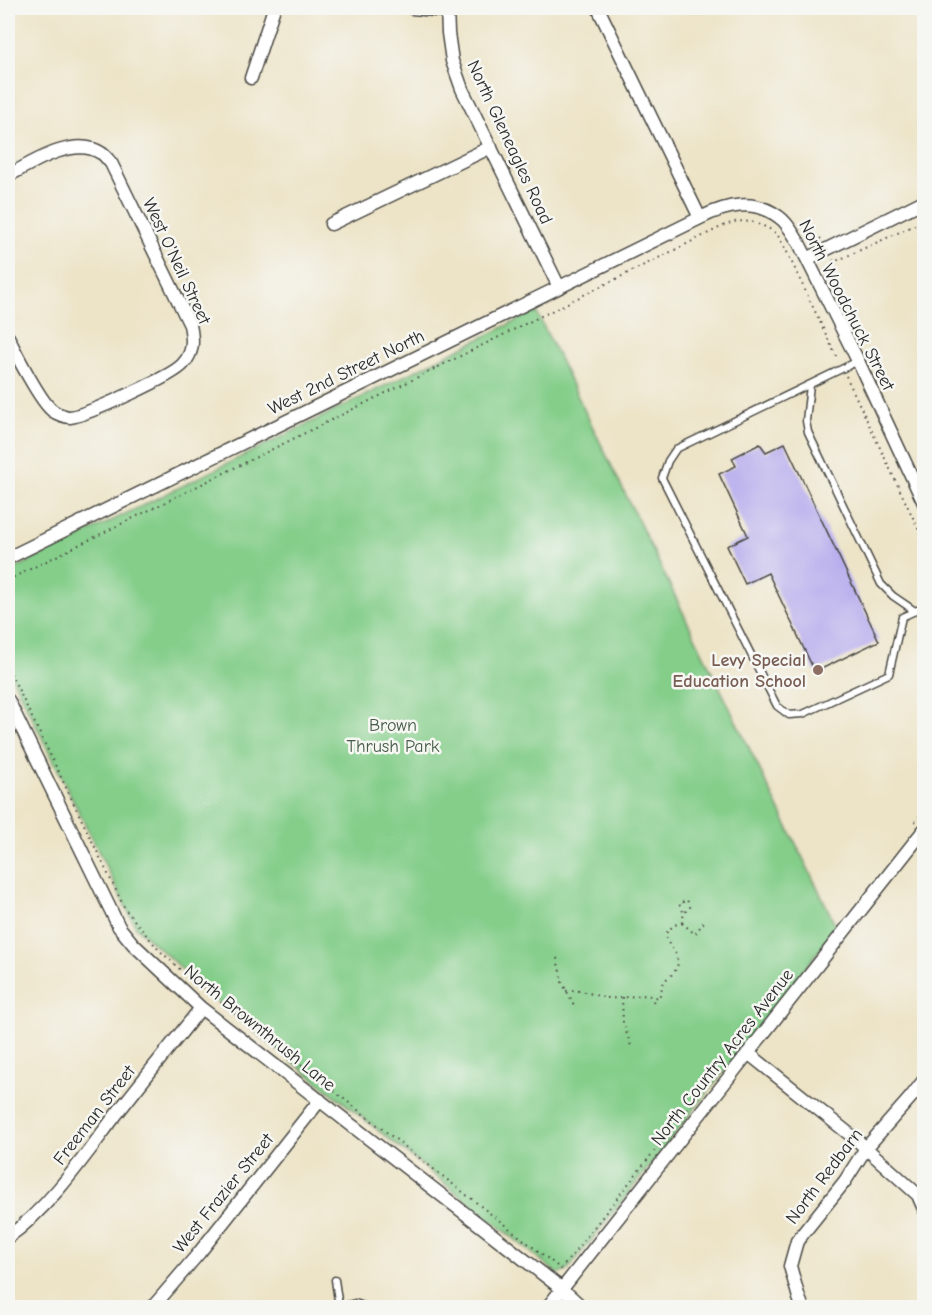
<svg xmlns="http://www.w3.org/2000/svg" width="932" height="1315" font-family="'Comic Neue',sans-serif">
<style>
.green{fill:#84ce8a;stroke:#587c5a;stroke-width:1.5}
.building{fill:#b6abed}
.lines{fill:none;stroke-linecap:round;stroke-linejoin:round}
.lane-casing{stroke:#484743;stroke-width:9}
.street-casing{stroke:#484743;stroke-width:15}
.path{stroke:#484743;stroke-width:2;stroke-dasharray:1.5 4.5;stroke-linecap:butt}
.lane{stroke:#fff;stroke-width:6}
.street{stroke:#fff;stroke-width:12}
.education-dot{fill:#8d6e63;stroke:#f6f6f2;stroke-width:2}
.labels{text-anchor:middle;stroke-width:5;stroke-linejoin:round;paint-order:stroke}
.street-label{font-size:18px;fill:#2b2b2b;stroke:#f6f6f2}
.education-label{font-size:18px;font-weight:bold;fill:#785e54;stroke:#f6f6f2;text-anchor:end}
.park-label{font-size:18px;fill:#465c48;stroke:#f6f6f2}
</style>
<rect width="100%" height="100%" fill="#f6f6f2"/>
<filter id="ink" filterUnits="userSpaceOnUse"><feTurbulence type="fractalNoise" baseFrequency=".0167" numOctaves="2"/><feDisplacementMap in="SourceGraphic" scale="12" xChannelSelector="R" yChannelSelector="G"/><feConvolveMatrix kernelMatrix="1 2 1 2 8 2 1 2 1" color-interpolation-filters="sRGB"/></filter>
<filter id="wash" filterUnits="userSpaceOnUse"><feTurbulence type="fractalNoise" baseFrequency=".008" numOctaves="4" result="noise"/><feDisplacementMap in="SourceGraphic" scale="24" xChannelSelector="R" yChannelSelector="G"/><feGaussianBlur stdDeviation="1.35" result="paint"/><feColorMatrix in="noise" values="0 0 0 0 0 0 0 0 0 0 0 0 0 0 0 0 0 1.4 0 .05"/><feComposite in="paint" operator="in"/></filter>
<g filter="url(#wash)">
<rect width="100%" height="100%" fill="#ede4c8"/>
<path class="green" d="M536,311L837,928L567,1271L558,1274L213,998L136,927L8,669V572Z"/>
<g id="blocks">
<path class="building" d="M785,443L879,641L815,672L768,573L745,584L727,546L748,536L719,474L736,466L732,458L760,444L766,452Z"/>
</g>
</g>
<g filter="url(#ink)">
<use href="#blocks" fill-opacity="0" stroke="#484743" stroke-width="1.5"/>
<g class="lines">
<g class="lane-casing">
<path id="lane" d="M858,361L676,449L668,461L662,478L777,706L789,715L803,714L889,674L902,617L924,607
M810,385L806,421L808,432L881,584L893,596L915,611
M335,1280L339,1307
M336,1308L355,1303L369,1308"/>
</g>
<g class="street-casing">
<path id="street" d="M412,8L447,11
M447,8L448,33L452,61L462,89L559,287
M598,8L700,218
M251,78L274,8
M8,176C31,163 75,135 101,153C105,155 108,160 111,163L190,325C193,340 194,352 183,364C173,376 87,415 70,417C66,417 57,414 53,411C41,403 15,352 8,337
M331,224L491,147
M807,259L924,201
M8,558L700,218C726,205 754,198 779,217C788,223 793,234 799,243L858,361L924,503
M8,700L119,927L133,944L201,1008L562,1289L583,1308
M748,1053L858,1141L918,1195L924,1209
M8,1237C49,1208 84,1157 115,1116C143,1080 172,1044 201,1008
M152,1308L199,1253L320,1100
M547,1308L924,830
M803,1308L799,1298L790,1266L797,1241L845,1181L866,1148L911,1097L924,1080"/>
</g>
<path class="path" d="M808,238L810,237L823,239
M833,260L834,262L924,221
M846,376L924,541
M8,580L725,225L738,221L753,222L768,228L777,234L786,250L838,360
M8,668L125,909L158,949L186,975L561,1269L701,1092
M915,822L924,810
M682,923L684,913L690,907L687,900L679,904L684,913
M682,923L695,934L704,922
M557,958L562,982L575,1007
M566,991C582,988 593,996 608,998C624,1000 639,992 655,997
M622,997L623,1023L631,1046
M653,1002L655,997L659,998L664,981L674,973L678,964L676,954L667,941V932L674,925L682,923"/>
<use href="#lane" class="lane"/>
<use href="#street" class="street"/>
</g>
</g>
<circle class="education-dot" cx="818" cy="670" r="6"/>
<g class="labels">
<g class="street-label">
<text transform="translate(510 142) rotate(65)" y="6">North Gleneagles Road</text>
<text transform="translate(177 261) rotate(65)" y="6">West O'Neil Street</text>
<text transform="translate(847 305) rotate(63)" y="6">North Woodchuck Street</text>
<text transform="translate(346 372) rotate(-26)" y="6">West 2nd Street North</text>
<text transform="translate(260 1028) rotate(39)" y="6">North Brownthrush Lane</text>
<text transform="translate(722 1057) rotate(-52)" y="6">North Country Acres Avenue</text>
<text transform="translate(94 1115) rotate(-52)" y="6">Freeman Street</text>
<text transform="translate(824 1176) rotate(-53)" y="6">North Redbarn</text>
<text transform="translate(223 1193) rotate(-51)" y="6">West Frazier Street</text>
</g>
<g class="education-label">
<text x="806" y="666">Levy Special<tspan x="806" dy="21">Education School</tspan></text>
</g>
<g class="park-label">
<text x="393" y="731">Brown<tspan x="393" dy="21">Thrush Park</tspan></text>
</g>
</g>
<rect width="932" height="1315" fill="none" stroke="#f6f6f2" stroke-width="30"/>
</svg>
